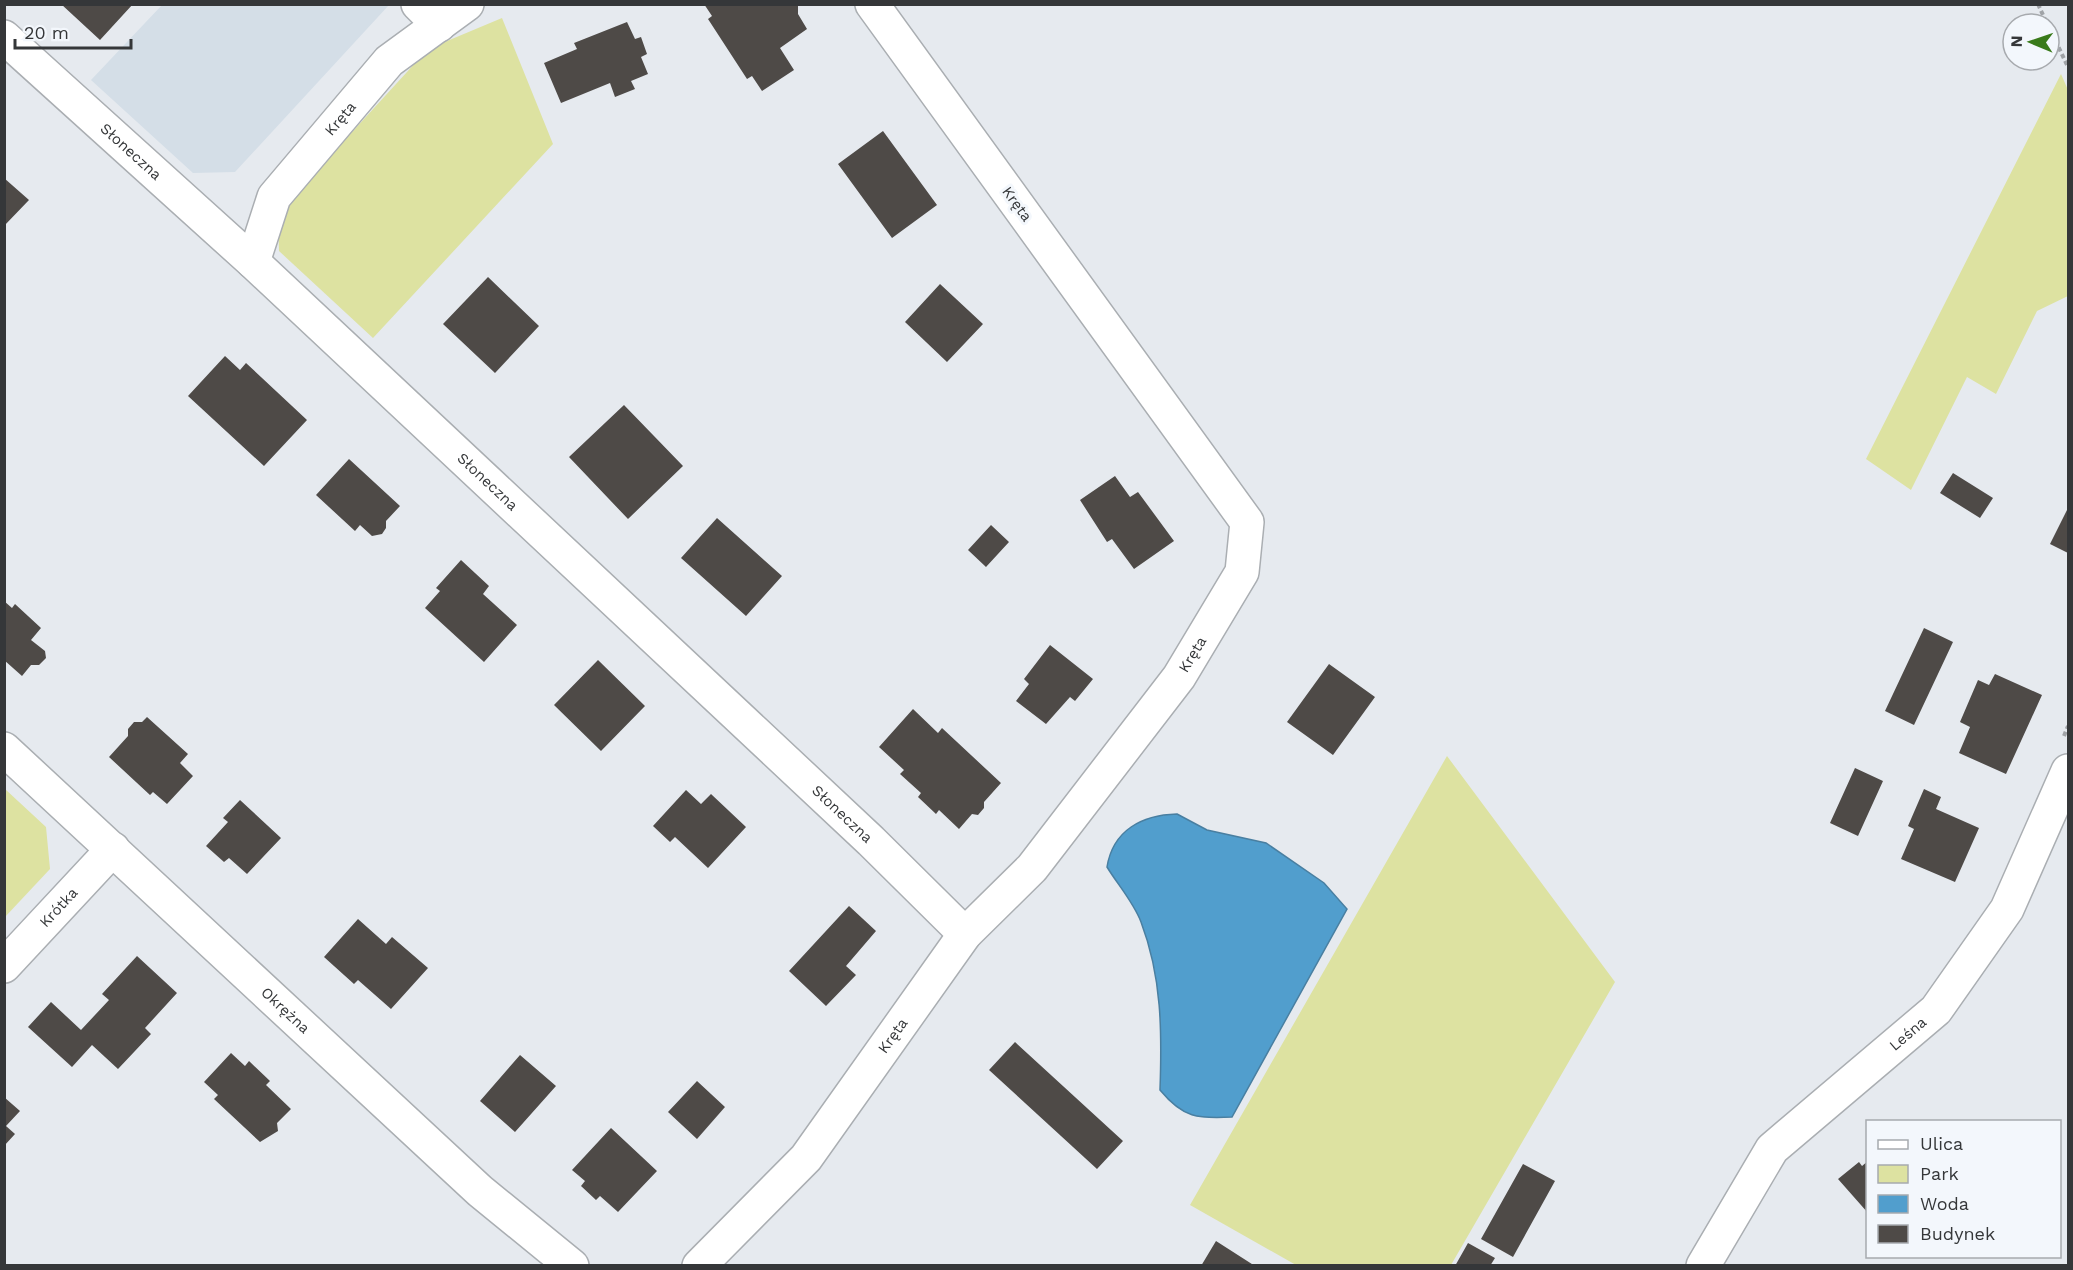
<svg xmlns="http://www.w3.org/2000/svg" width="2073" height="1270" font-family="'Work Sans',sans-serif">
<style>
.built{fill:#d4dee7}
.green{fill:#dde2a1}
.water{fill:#519ecd;stroke:#497fa1;stroke-width:1.5}
.building{fill:#4e4a47}
.lines{fill:none;stroke-linecap:round;stroke-linejoin:round}
.minor-casing{stroke:#aaaeb2;stroke-width:36}
.path{stroke:#a0a3a7;stroke-width:4;stroke-dasharray:4.5 3;stroke-linecap:butt}
.minor{stroke:#fff;stroke-width:33}
.labels{text-anchor:middle;stroke-width:6;stroke-linejoin:round;paint-order:stroke}
.street-label{font-size:15px;fill:#353739;stroke:#f3f7fc}
</style>
<rect width="100%" height="100%" fill="#e6eaef"/>
<path class="built" d="M162,5V4L389,5L235,172L193,173L91,80Z"/>
<path class="green" d="M502,18L553,144L373,338L279,251L278,213L428,49Z
M2061,74L2068,90V296L2037,311L1996,394L1967,377L1911,490L1866,459Z
M1447,756L1615,982L1451,1265H1296L1190,1205Z
M5,789L46,827L50,869L5,917Z"/>
<path class="water" d="M1177,814L1207,830L1266,843L1324,883L1347,909L1232,1117C1198,1119 1183,1118 1160,1090C1162,1032 1162,977 1141,922C1134,903 1118,885 1107,867C1113,830 1142,815 1177,814Z"/>
<path class="building" d="M61,4H133L100,40Z
M704,4H798V14L807,29L780,48L794,70L762,91L752,76L747,79L708,19L712,16Z
M627,22L635,39L641,37L647,54L641,57L648,74L631,81L635,89L615,97L610,83L561,103L544,63L577,49L574,43Z
M883,131L937,205L892,238L838,164Z
M4,178L29,200L4,226Z
M488,277L539,326L495,373L443,324Z
M940,284L983,324L947,362L905,322Z
M225,356L240,370L246,363L307,420L264,466L188,396Z
M624,405L683,466L628,519L569,457Z
M349,459L400,506L386,521V528L382,534L372,536L360,525L355,531L316,495Z
M1953,473L1993,498L1980,518L1940,493Z
M1115,476L1130,497L1138,492L1174,541L1134,569L1112,539L1107,542L1080,500Z
M2068,508V553L2050,544Z
M717,518L782,576L746,616L681,558Z
M991,525L1009,542L986,567L968,550Z
M461,560L489,586L483,594L517,625L484,662L425,608L440,591L436,588Z
M4,601L12,608L15,604L41,628L31,640L45,651L46,658L39,665H31L22,676L4,660Z
M1924,628L1953,642L1914,725L1885,711Z
M1050,645L1093,679L1075,701L1070,697L1046,724L1016,701L1029,684L1024,679Z
M598,660L645,706L601,751L554,705Z
M1329,664L1375,697L1333,755L1287,722Z
M1995,674L2042,695L2006,774L1959,753L1970,727L1960,722L1978,680L1989,685Z
M913,709L938,733L942,728L1001,783L984,802V808L978,815L972,814L959,829L939,810L936,814L918,797L921,793L900,774L904,770L879,747Z
M147,717L188,754L180,763L193,776L167,804L153,792L150,795L109,757L128,736V729L134,722H142Z
M1855,768L1883,781L1858,836L1830,823Z
M1924,789L1941,797L1936,809L1979,828L1955,882L1901,859L1914,829L1908,826Z
M686,790L701,804L711,794L746,827L708,868L675,837L670,842L653,826Z
M240,800L281,838L247,874L229,858L224,862L206,846L228,822L223,818Z
M849,906L876,931L846,966L856,975L826,1006L789,971Z
M358,919L386,944L392,937L428,968L391,1009L358,980L354,984L324,957Z
M137,956L177,993L145,1028L151,1034L118,1069L92,1045L72,1067L28,1027L51,1002L81,1030L109,1000L102,994Z
M1015,1042L1123,1141L1097,1169L989,1070Z
M231,1053L245,1066L249,1061L270,1081L266,1085L291,1109L277,1123L278,1131L260,1142L214,1099L218,1095L204,1082Z
M520,1055L556,1086L515,1132L480,1101Z
M697,1081L725,1107L697,1139L668,1112Z
M4,1097L20,1111L6,1126L15,1134L4,1146Z
M611,1128L657,1171L618,1212L600,1196L596,1200L581,1186L585,1181L572,1170Z
M1868,1161V1213L1838,1179L1859,1162L1862,1166Z
M1523,1164L1555,1181L1513,1257L1481,1239Z
M1216,1241L1255,1266H1201Z
M1468,1243L1495,1258L1490,1266H1455Z"/>
<g class="lines">
<g class="minor-casing">
<g id="minor">
<path d="M418,4L439,25"/>
<path id="s1" d="M4,37L253,262L871,841L965,934"/>
<path id="s2" d="M253,262L274,197L389,61L467,4"/>
<path id="s3" d="M4,749L480,1191L572,1266"/>
<path id="s4" d="M4,966L113,849"/>
<path id="s5" d="M699,1266L806,1158L965,934L1032,868L1179,677L1242,572L1247,522L872,4"/>
<path id="s6" d="M1703,1266L1772,1149L1936,1010L2007,909L2068,771"/>
</g>
</g>
<path class="path" d="M2038,4L2047,24
M2049,27L2068,67
M2064,736L2068,726"/>
<use href="#minor" class="minor"/>
</g>
<g class="labels">
<g class="street-label">
<text dy="5" stroke="none"><textPath href="#s2" startOffset="171">Kręta</textPath></text>
<text dy="5" stroke="none"><textPath href="#s1" startOffset="171">Słoneczna</textPath></text>
<text transform="translate(1017 204) rotate(54)" y="5">Kręta</text>
<text dy="5" stroke="none"><textPath href="#s1" startOffset="657">Słoneczna</textPath></text>
<text dy="5" stroke="none"><textPath href="#s5" startOffset="788">Kręta</textPath></text>
<text dy="5" stroke="none"><textPath href="#s1" startOffset="1143">Słoneczna</textPath></text>
<text dy="5" stroke="none"><textPath href="#s4" startOffset="80">Krótka</textPath></text>
<text dy="5" stroke="none"><textPath href="#s3" startOffset="384">Okrężna</textPath></text>
<text dy="5" stroke="none"><textPath href="#s6" startOffset="314">Leśna</textPath></text>
<text dy="5" stroke="none"><textPath href="#s5" startOffset="302">Kręta</textPath></text>
</g>
</g>
<rect width="2073" height="1270" fill="none" stroke="#353739" stroke-width="12"/>
<rect x="1866" y="1120" width="195" height="138" fill="#f3f7fc" stroke="#a7aaae" stroke-width="1.5"/>
<rect x="1878" y="1140" width="30" height="9" fill="#ffffff" stroke="#a7aaae" stroke-width="1.5"/>
<text x="1920" y="1150" font-size="18" fill="#353739">Ulica</text>
<rect x="1878" y="1165" width="30" height="18" fill="#dde2a1" stroke="#a7aaae" stroke-width="1.5"/>
<text x="1920" y="1180" font-size="18" fill="#353739">Park</text>
<rect x="1878" y="1195" width="30" height="18" fill="#519ecd" stroke="#a7aaae" stroke-width="1.5"/>
<text x="1920" y="1210" font-size="18" fill="#353739">Woda</text>
<rect x="1878" y="1225" width="30" height="18" fill="#4e4a47" stroke="#a7aaae" stroke-width="1.5"/>
<text x="1920" y="1240" font-size="18" fill="#353739">Budynek</text>
<g transform="translate(2031 42) rotate(272)"><circle r="28" fill="#f3f7fc" stroke="#a7aaae" stroke-width="1.5"/>
<path d="M0-4.5L10 22L0 15L-10 22Z" fill="#397a1a"/>
<text y="-9" font-size="16" font-weight="bold" text-anchor="middle" fill="#353739">N</text>
</g>
<path d="M15 39v9h116v-9" fill="none" stroke="#353739" stroke-width="3"/>
<text x="24" y="39" font-size="18" fill="#353739" stroke="#f3f7fc" stroke-width="4.5" paint-order="stroke">20 m</text>
</svg>
